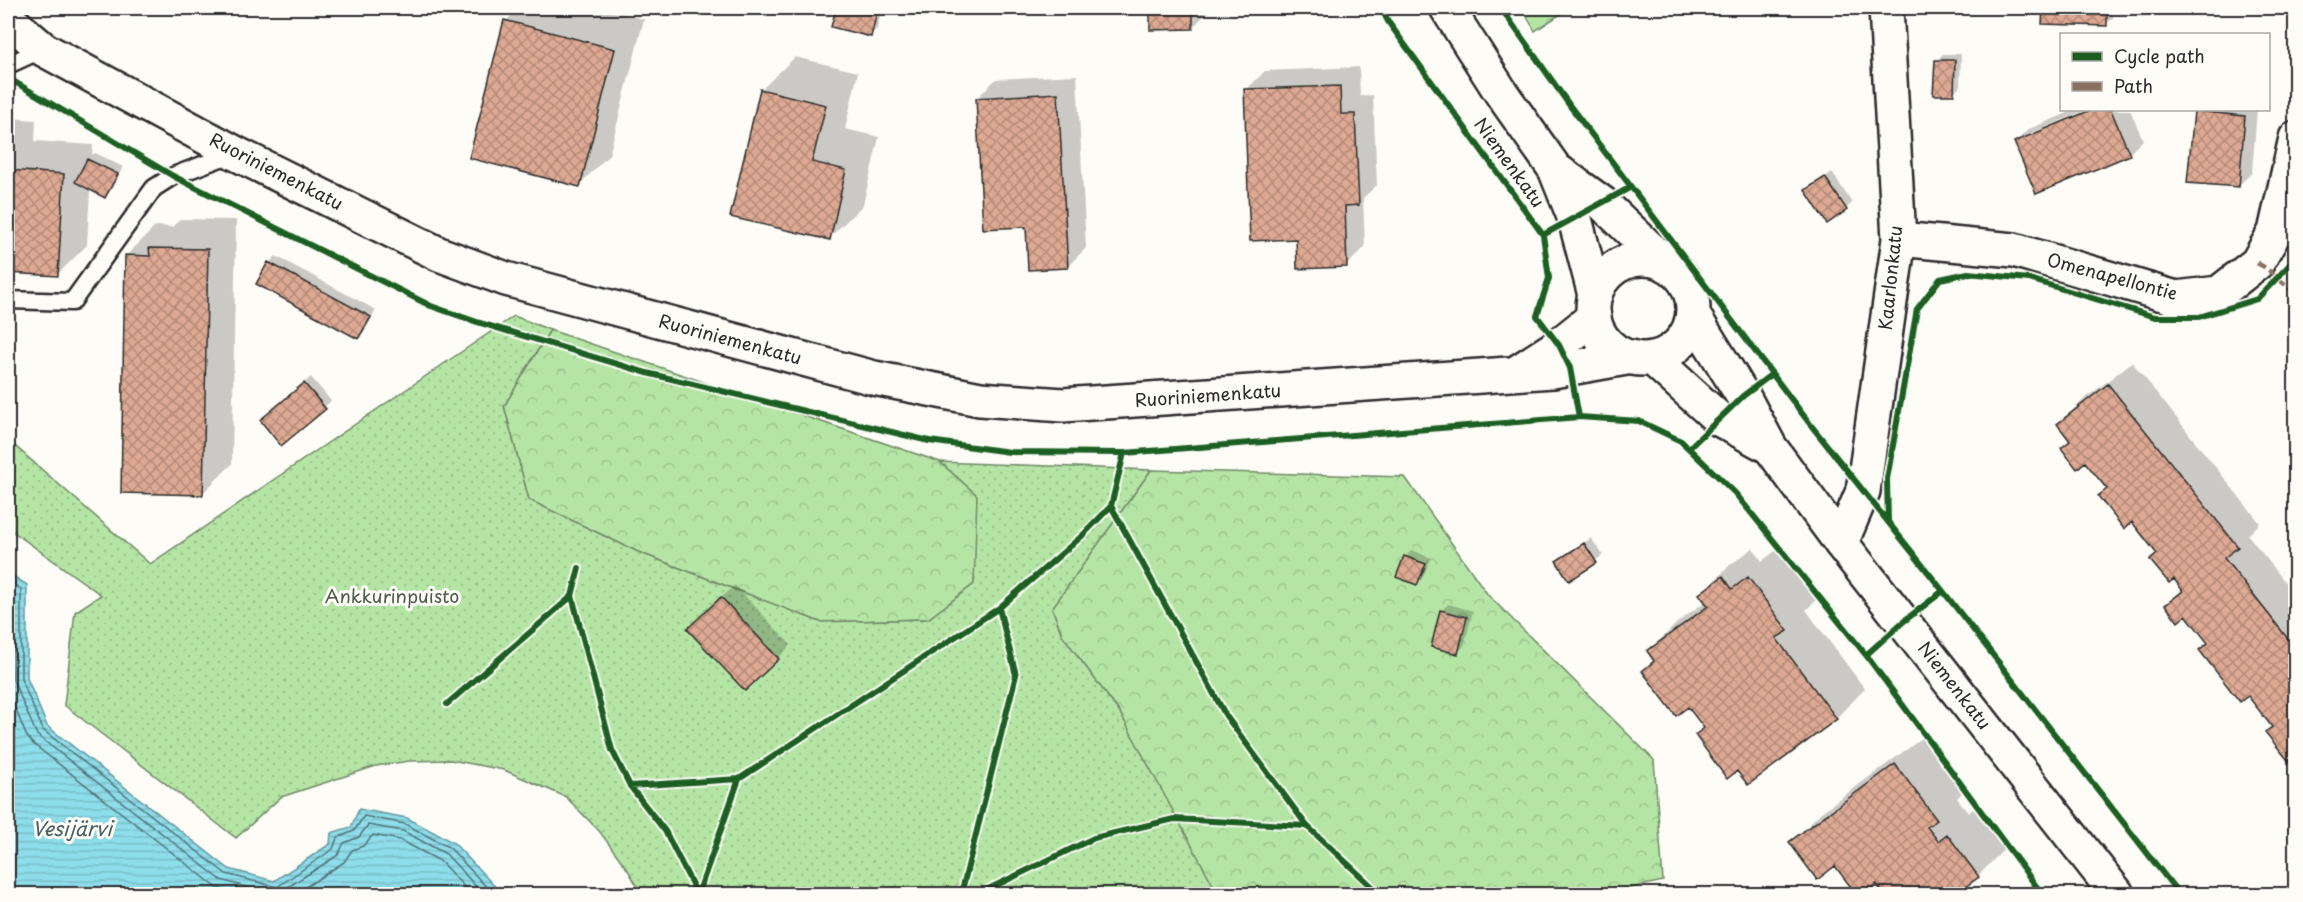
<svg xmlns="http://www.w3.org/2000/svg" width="2303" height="902" font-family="'Playpen Sans',sans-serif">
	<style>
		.forest { fill: url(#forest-crowns); stroke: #708868; stroke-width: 1.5 }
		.park { fill: url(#park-dots); stroke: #708868; stroke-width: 1.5 }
		.water { fill: url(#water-rules); stroke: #66969e; stroke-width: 1.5 }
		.shadow { fill: #0003 }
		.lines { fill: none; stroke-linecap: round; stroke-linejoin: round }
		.shore { stroke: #527277; stroke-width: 1.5 }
		.building { fill: url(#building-cross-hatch); stroke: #2b2b2b; stroke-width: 1.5 }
		.lane-casing { stroke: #2b2b2b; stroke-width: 21 }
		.street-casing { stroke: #2b2b2b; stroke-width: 38 }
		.secondary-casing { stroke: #2b2b2b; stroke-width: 38 }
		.lane { stroke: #fdfcf7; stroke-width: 16 }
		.street { stroke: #fdfcf7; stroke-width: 33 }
		.secondary { stroke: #fdfcf7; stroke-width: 33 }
		.quiet { stroke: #8d6e63; stroke-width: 4.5; stroke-dasharray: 9 4.5; stroke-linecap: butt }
		.cycleway-casing { stroke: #fdfcf7; stroke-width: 10 }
		.cycleway { stroke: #1b5e20; stroke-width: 6 }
		.labels { text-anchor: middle; stroke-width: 6; stroke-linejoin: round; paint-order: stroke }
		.street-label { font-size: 18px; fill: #2b2b2b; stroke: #fdfcf7 }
		.park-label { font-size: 18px; fill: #4e5a4a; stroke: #fdfcf7 }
		.water-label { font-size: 20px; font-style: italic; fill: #486064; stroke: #fdfcf7 }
	</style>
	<defs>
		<pattern id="forest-crowns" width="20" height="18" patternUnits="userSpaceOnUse" patternTransform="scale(1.5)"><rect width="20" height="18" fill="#b5e5a5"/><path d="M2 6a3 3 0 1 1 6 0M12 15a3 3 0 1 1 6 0" fill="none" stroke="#9cc58e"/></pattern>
		<pattern id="park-dots" width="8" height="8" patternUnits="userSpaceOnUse" patternTransform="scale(1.5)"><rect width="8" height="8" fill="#b5e5a5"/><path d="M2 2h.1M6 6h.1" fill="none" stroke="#9cc58e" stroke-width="1.8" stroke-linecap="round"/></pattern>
		<pattern id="water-rules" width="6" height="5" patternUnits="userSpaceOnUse" patternTransform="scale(1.5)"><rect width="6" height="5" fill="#8dddea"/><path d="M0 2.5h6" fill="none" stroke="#7abec9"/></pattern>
		<pattern id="building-cross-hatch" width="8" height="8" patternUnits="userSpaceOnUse" patternTransform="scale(1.5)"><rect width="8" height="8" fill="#dea993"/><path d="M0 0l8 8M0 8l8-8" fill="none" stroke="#b48a78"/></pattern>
	</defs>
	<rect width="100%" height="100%" fill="#fdfcf7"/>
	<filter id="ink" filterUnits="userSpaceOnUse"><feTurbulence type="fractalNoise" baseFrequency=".0167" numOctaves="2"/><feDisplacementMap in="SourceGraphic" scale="12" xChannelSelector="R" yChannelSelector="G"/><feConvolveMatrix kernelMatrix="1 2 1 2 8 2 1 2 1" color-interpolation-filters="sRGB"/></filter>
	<g filter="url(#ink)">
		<path class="forest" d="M1522,8H1570L1535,31Z
			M550,330L940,462L977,495L978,529L974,584L928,619L820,622L638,552L529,500L504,406Z
			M1151,470L1405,477L1488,595L1654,760L1663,881L1604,894H1214L1120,713L1062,635L1052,608Z"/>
		<path class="park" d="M514,316L550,330L504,406L529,500L638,552L820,622L928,619L974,584L977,495L940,462L1151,470L1052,608L1062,635L1120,713L1218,894H642L628,870L600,832L566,797L504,770L451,760L409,761L376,766L281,797L236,838L64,705L75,612L101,595L8,528V440L150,564Z"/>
		<path class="water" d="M8,573L27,585V678L47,726L229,869L274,881L330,844L331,833L351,827L359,809L407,818L454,843L502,894H8Z"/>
		<path class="shadow" d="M519,8H598L644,19L609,155L579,185L506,21Z
			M838,8H882L877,29L870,35L833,26Z
			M1151,8H1212L1193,27L1152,28Z
			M2044,8H2113V18L2106,24L2044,23Z
			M1943,54H1961L1960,87L1953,93L1936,61Z
			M795,57L858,72L845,129L879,137L863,205L829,238L761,90Z
			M1359,67L1360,96L1373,95L1377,185L1363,198L1365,247L1346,266L1246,90L1265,71Z
			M1077,75L1086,248L1067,267L1027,226L977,98L996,79Z
			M2075,110H2087L2029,134V137L2095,110H2130L2143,140L2130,153L2037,193L2015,142L2029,129Z
			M2198,110H2257L2252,173L2238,186L2195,112Z
			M8,118L36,120L35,141L93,145L92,155L95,153L123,167L111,190L105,197L90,189L87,245L58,274L8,271Z
			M1832,172L1852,203L1846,209L1807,190Z
			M180,219L236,220L232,464L203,493L127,255L156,226L173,227Z
			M276,256L376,310L365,331L358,337L258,283L270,262Z
			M2132,362L2260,523L2248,535L2296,596V768L2274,726L2186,613L2167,605L2183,588L2132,519L2100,496L2108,488L2059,424L2082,401Z
			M311,377L331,401L281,444L268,413Z
			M1591,538L1603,555L1570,579L1558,561Z
			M1753,548L1762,561L1778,549L1816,600L1806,610L1865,689L1836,718L1737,769L1697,735L1705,727L1689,705L1644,671L1655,660L1649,651L1678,622L1706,601L1701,594L1730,565Z
			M1412,550L1431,558L1423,577L1417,584L1405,557Z
			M735,585L791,645L778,658L702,616Z
			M1448,604L1473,611L1464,646L1458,652L1441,611Z
			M1925,736L1965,790L1957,798L1968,813L1977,806L2007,846L1978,876L1953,894H1886L1877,882L1858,894L1836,864L1791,843L1820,813Z"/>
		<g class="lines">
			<path class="shore" d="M8,580L21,589V679L43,730L226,874L277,887L333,849L337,838L354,831L364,816L405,824L450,848L493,894
				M8,589L14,594L13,680L37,735L221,880L271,894
				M8,690L26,735L32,743L216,887L237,894
				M277,894L338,855L344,843L359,837L368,825L403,831L446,854L483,894
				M295,894L344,862L352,850L363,846L373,835L400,840L440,861L471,894"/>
		</g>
		<path class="building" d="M836,8H878L871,37L831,27Z
			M1150,8H1193V29L1150,30Z
			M1711,8H1791L1711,10Z
			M2043,8H2107V26L2042,24Z
			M504,20L615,49L580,187L469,158Z
			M1935,60H1955L1954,95H1933Z
			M1340,86L1341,114H1355L1359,205L1345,206L1347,267L1297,269L1296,239L1250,241L1244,89Z
			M760,89L826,105L812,162L846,170L830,240L730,217Z
			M1058,93L1068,268L1028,270L1026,227L983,229L976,98Z
			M2091,110H2111L2130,155L2036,194L2014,142Z
			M2194,111L2245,116L2239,187L2187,183Z
			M87,159L118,174L105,198L75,182Z
			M8,170L64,174L58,276L8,273Z
			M1825,177L1847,210L1827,224L1805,190Z
			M149,248L208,249L203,495L121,493L125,255L150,256Z
			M268,262L371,317L358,339L256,284Z
			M304,383L326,409L281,446L260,420Z
			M2108,384L2238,547L2224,558L2296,649V770L2265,732L2272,727L2248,696L2240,702L2199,650L2208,643L2186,615L2178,622L2165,605L2183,591L2174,579L2169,583L2150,560L2157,554L2132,522L2124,529L2098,496L2107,489L2085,462L2077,469L2061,448L2070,441L2057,424Z
			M1584,543L1597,563L1569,581L1556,561Z
			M1404,556L1426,564L1417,585L1396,577Z
			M1723,576L1732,589L1748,577L1788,631L1776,638L1837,719L1748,785L1737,771L1727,779L1695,735L1704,728L1688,707L1676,716L1642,671L1654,661L1647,651L1708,606L1699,594Z
			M721,597L779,659L745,691L687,629Z
			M1440,610L1467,617L1458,654L1431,647Z
			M1895,764L1937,820L1927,827L1938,841L1947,834L1979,877L1955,894H1884L1877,884L1863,894H1856L1835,866L1817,880L1789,842Z"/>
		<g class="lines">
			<defs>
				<path id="lane" d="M8,65L43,49
					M8,300L72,302L154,188L173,176L234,153"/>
				<path id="street" d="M8,19L43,49L235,153L439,254L506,279L874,378L980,399L1063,405L1553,371L1632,357
					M1899,239L2014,250L2176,298L2219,293L2257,263L2275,232L2296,138
					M1519,371L1559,345L1594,317
					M1841,543L1863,491L1899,239L1886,8"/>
				<path id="secondary" d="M1447,8L1502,94L1555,169L1575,219L1595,295
					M1555,169L1602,203L1667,265
					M1593 309a50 50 0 1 1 100 0a50 50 0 1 1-100 0Z
					M1693,315L1743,396L1770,447L1841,543L2117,894
					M1652,358L1719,419L1770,447"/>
			</defs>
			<use href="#lane" class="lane-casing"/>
			<use href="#street" class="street-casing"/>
			<use href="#secondary" class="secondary-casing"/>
			<use href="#lane" class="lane"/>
			<use href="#street" class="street"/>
			<use href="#secondary" class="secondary"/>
			<path class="quiet" d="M2257,263L2266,268L2296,294"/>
			<defs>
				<path id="cycleway" d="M1381,8L1389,23L1543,235L1549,278L1537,316L1559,345L1570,368L1579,417
					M1501,8L1570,106L1810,424L1943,591L2179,894
					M8,78L173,176L431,306L477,322L647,373L929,441L1010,452L1124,453L1579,417L1639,421L1681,441L1735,493L1866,655L2042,894
					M1543,235L1631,187
					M1689,448L1743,396L1772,374
					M1111,506L1226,716L1307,826L1380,894
					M1888,522L1887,479L1917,309L1940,279L1968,273L2029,279L2155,317H2199L2257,299L2293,261L2296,251
					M579,568L572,596L612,750L630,786L665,831L697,894
					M1866,655L1904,621L1943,591
					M447,704L572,596
					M739,779L999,608L1082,536L1111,506L1124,453
					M630,786L739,779L698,894
					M961,894L1016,675L999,608
					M978,894L1094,838L1174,819L1307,826"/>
			</defs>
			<use href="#cycleway" class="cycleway-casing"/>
			<use href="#cycleway" class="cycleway"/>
		</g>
	</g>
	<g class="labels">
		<g class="street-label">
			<text transform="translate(1509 163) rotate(54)" y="6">Niemenkatu</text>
			<text transform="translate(276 172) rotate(27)" y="6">Ruoriniemenkatu</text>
			<text transform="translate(2112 277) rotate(15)" y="6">Omenapellontie</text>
			<text transform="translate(1891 278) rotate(-84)" y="6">Kaarlonkatu</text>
			<text transform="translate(730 340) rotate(15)" y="6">Ruoriniemenkatu</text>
			<text transform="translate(1208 396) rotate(-4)" y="6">Ruoriniemenkatu</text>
			<text transform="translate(1954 686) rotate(52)" y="6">Niemenkatu</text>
		</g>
		<g class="park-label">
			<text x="392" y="603">Ankkurinpuisto</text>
		</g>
		<g class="water-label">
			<text x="72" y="836">Vesijärvi</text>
		</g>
	</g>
	<rect width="2303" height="902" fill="none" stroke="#fdfcf7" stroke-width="30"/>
	<rect x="15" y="15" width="2273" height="872" fill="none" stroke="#2b2b2b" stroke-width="2" filter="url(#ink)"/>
	<rect x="2060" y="33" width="210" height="78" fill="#fdfcf7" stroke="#a9a8a5" stroke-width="1.5"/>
	<rect x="2072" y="52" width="30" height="9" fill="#1b5e20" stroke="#a9a8a5" stroke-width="1.5"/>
	<text x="2114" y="63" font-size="18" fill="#2b2b2b">Cycle path</text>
	<rect x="2072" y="82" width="30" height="9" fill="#8d6e63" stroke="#a9a8a5" stroke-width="1.5"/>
	<text x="2114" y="93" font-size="18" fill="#2b2b2b">Path</text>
</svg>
